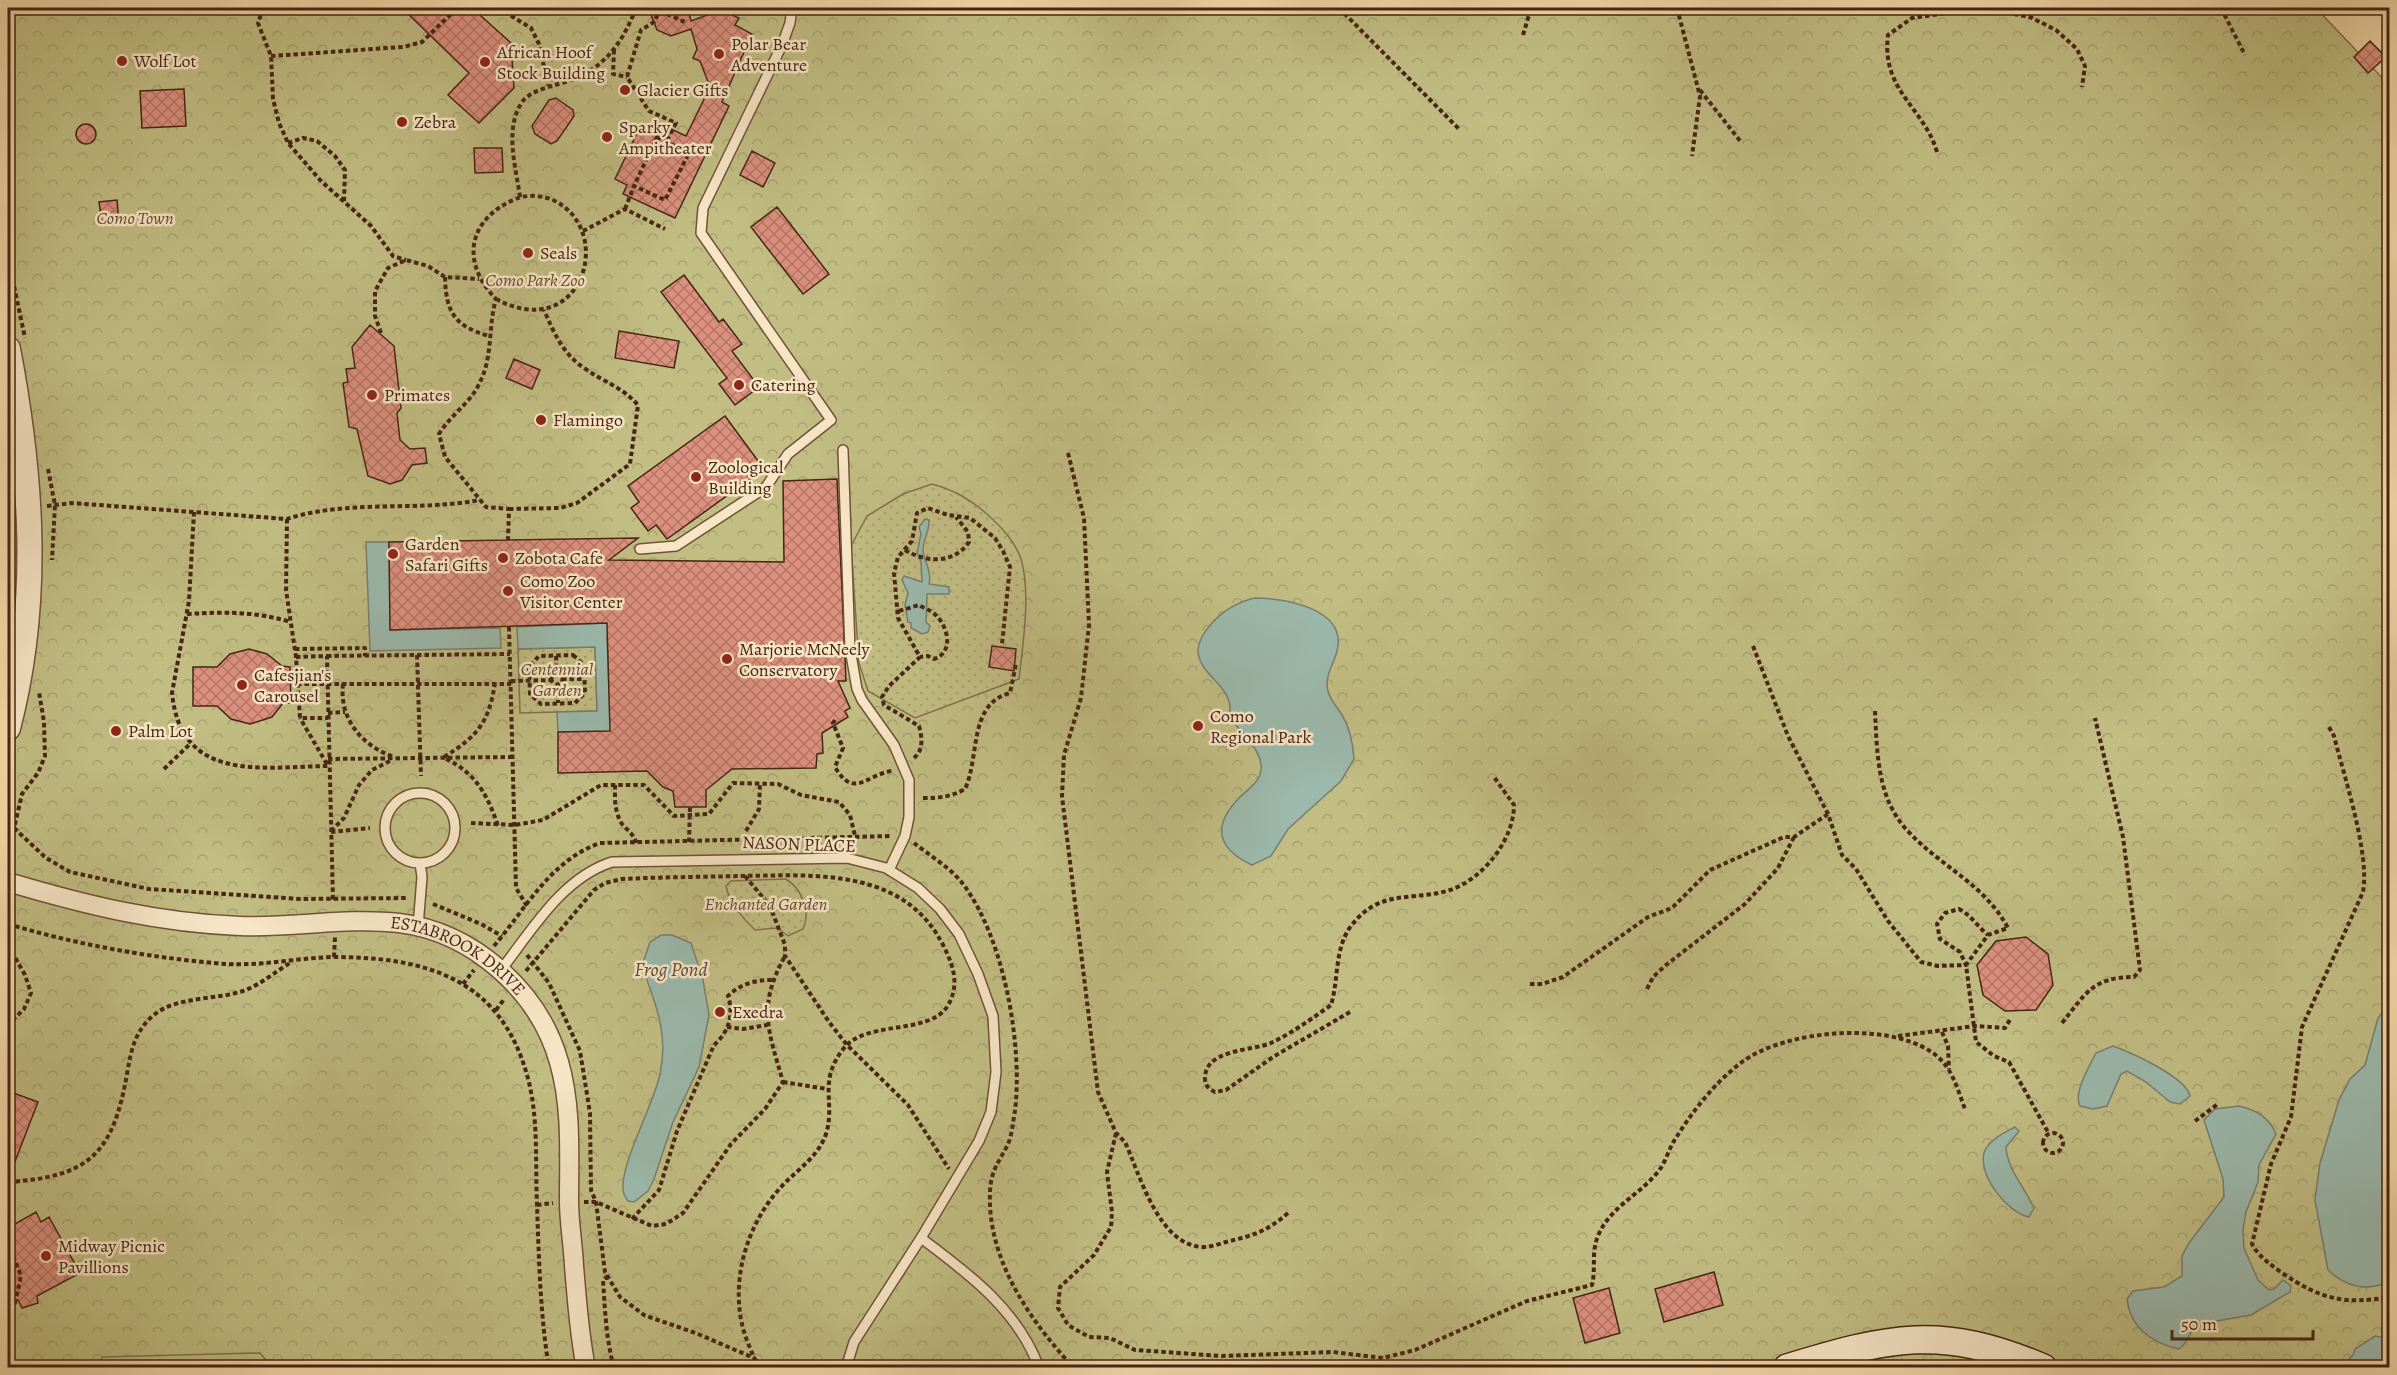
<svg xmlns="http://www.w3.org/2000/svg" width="2397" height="1375" font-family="Alegreya,serif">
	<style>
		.park { fill: url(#park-crowns); stroke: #83714b; stroke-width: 1.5 }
		.garden { fill: url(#garden-dots); stroke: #83714b; stroke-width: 1.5 }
		.pitch { fill: #c1bd83; stroke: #83714b; stroke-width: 1.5 }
		.water { fill: #9bb9ac; stroke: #797e6f; stroke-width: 1.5 }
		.building { fill: url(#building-cross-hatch); stroke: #452513; stroke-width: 1.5 }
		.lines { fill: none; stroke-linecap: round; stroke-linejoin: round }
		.service-casing { stroke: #705238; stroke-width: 12 }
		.minor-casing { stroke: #705238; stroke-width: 21 }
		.tertiary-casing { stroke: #705238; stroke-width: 27 }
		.secondary-casing { stroke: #452513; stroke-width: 30 }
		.path { stroke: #452513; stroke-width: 4; stroke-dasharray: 4.5 3; stroke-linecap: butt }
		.service { stroke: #f7e6c6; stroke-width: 9 }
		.minor { stroke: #f7e6c6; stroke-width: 18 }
		.tertiary { stroke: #f7e6c6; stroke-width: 24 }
		.secondary { stroke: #f7e6c6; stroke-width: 27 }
		.poi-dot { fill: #8f2418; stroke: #f7e6c6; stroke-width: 2 }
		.labels { text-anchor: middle; stroke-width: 5; stroke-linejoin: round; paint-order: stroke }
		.poi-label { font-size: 18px; fill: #452513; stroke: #f7e6c6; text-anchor: start }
		.park-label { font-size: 18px; font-style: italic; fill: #644b2f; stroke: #f7e6c6 }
		.street-label { font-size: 18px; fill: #452513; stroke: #f7e6c6 }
		.water-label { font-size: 20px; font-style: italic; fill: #5a4a39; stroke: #f7e6c6 }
	</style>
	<defs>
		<pattern id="park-crowns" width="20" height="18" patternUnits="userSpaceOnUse" patternTransform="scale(1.5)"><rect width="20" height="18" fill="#c1bd83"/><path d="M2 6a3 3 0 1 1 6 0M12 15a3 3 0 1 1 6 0" fill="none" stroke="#a7a270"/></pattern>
		<pattern id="garden-dots" width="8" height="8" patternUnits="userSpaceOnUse" patternTransform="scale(1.5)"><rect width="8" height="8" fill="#c1bd83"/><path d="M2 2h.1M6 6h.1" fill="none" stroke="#a7a270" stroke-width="1.8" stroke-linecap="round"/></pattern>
		<pattern id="building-cross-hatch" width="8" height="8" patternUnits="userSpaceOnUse" patternTransform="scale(1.5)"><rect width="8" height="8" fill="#dc907e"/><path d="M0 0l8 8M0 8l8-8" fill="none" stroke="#b47566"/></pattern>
	</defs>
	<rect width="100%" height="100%" fill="#f3d8a7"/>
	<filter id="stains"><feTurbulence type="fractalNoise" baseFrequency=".00333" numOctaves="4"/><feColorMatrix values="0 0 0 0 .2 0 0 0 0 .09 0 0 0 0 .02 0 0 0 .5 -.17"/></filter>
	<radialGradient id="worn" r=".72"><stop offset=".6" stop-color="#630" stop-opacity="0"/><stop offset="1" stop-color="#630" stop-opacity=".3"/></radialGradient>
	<path class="park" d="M8,8H2316L2389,85V1367H8Z"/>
	<path class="garden" d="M932,484C954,490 970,499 988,515C1001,527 1015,541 1021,559C1031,592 1023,644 1019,679L915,718L868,691L859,663L851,546L867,516L903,494Z
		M595,647L597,711L520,713L518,649Z
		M786,879C802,889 811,912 803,929L788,936L777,928L755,930C743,919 729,902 726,886L731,881Z"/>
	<path class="pitch" d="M260,1353L272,1367H101L102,1357Z"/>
	<path class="water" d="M925,519L929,520C930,531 922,541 923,552C925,562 932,573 929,584L949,587V594H927L926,622L930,626L928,632L922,634L911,628V623L908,622L905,605L908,593L902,580L904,576L922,582L921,562L917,553L921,534L919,527Z
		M366,542H389L390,630L500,628L501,648L370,651Z
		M1255,598C1283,598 1348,608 1337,651C1334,664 1324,676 1328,691C1330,700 1337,707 1342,715C1350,728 1353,744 1354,759L1341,781L1288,829L1271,856L1252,865C1218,849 1211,827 1239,798C1247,790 1260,782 1261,770C1263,749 1239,732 1229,716C1240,679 1169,670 1212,623C1224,610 1237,602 1255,598Z
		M628,622L607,637L610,716L646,731L558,732L557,712L597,711L595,647L518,649L517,627Z
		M661,935H672L691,943L703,980L709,1015L699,1067L673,1122L654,1179L648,1191L634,1202L628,1201C626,1198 623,1194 623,1189C621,1162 654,1104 660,1074C669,1033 655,1003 642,966L650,942Z
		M2389,1005V1282C2366,1291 2347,1288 2328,1270L2315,1200L2320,1163L2339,1100L2350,1079L2365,1065L2378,1018Z
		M2113,1046C2132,1053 2186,1077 2190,1096L2180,1104L2170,1102L2146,1082L2127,1071L2121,1074L2107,1106L2093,1109L2080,1106C2073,1093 2089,1067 2096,1053Z
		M2239,1106C2256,1110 2269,1117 2276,1134L2259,1165L2258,1182L2246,1212L2243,1230L2244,1248L2258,1280L2269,1290L2274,1289L2283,1280L2291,1286L2290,1292L2251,1315L2199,1324C2189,1331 2189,1342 2179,1349C2151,1343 2130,1327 2127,1299L2133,1291L2164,1287L2182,1276V1256L2189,1243L2224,1197L2223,1179L2204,1120L2215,1109Z
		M2015,1127L2019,1131L2006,1147C2007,1169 2025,1188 2034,1208L2029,1217C2008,1213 1978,1176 1984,1153C1988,1140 2004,1133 2015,1127Z
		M2375,1336L2389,1339V1367H2341L2353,1355L2355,1349Z"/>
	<path class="building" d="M402,8H472L511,43L514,88L479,123L448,95L469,73Z
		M656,8H688L691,21L721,10L739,18L735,25L752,34L722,102L729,106L675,218L623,194L627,185L615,179L640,127L653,133L658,123L686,136L710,87L700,61L693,58L697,49L691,29L671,36L657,30L651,15Z
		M2370,41L2386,57L2368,73L2354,57Z
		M184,89L186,126L142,128L140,91Z
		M556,98L573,110L574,116L557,141L551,144L535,134L532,126L549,100Z
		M76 134a10 10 0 1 1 20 0a10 10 0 1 1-20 0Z
		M474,148H502L503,172L475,173Z
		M752,151L775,163L763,187L740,175Z
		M117,200L119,223L102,224L99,202Z
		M777,207L829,274L803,294L751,227Z
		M684,275L719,322L723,319L742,344L732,351L759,387L735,405L719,384L727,378L661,292Z
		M370,325L394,346L401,408L397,413L400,440L410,449L425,448L427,463L412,465L402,480L390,484L368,476L357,429L349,427L343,383L348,382L346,369L355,368L352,347Z
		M619,331L679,341L674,368L615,358Z
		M514,359L540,370L532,389L506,378Z
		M725,416L764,469L667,539L656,525L648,531L631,508L639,502L628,486Z
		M837,479L846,681H838L850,708L845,711L848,717L822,733L823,753L817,754L816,768L732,769L706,790V807H675L673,791L663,787L647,771L558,773V732L610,731L607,623L390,630L389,542L638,538L609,560L784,562L783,481Z
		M992,646L1016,649L1014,671L989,667Z
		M249,649L267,654L282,666L290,667L291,703H283L272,717L250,724L231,719L217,706H193V667H217L230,654Z
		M2026,937L2048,954L2053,985L2036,1010L2005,1011L1983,995L1977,965L1996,941Z
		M8,1091L38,1102L9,1177H8Z
		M36,1212L41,1222L49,1217L80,1273L37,1296L38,1303L22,1308L18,1300L8,1302V1228Z
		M1714,1272L1723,1305L1664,1322L1655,1289Z
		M1609,1288L1620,1333L1585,1343L1573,1298Z"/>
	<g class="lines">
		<defs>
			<path id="service" d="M843,450L850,649L857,689L862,700L894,745L909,780V817L905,836L889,870
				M640,549L676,546L766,487L788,454L831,420L701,233L703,208L782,45L790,23L792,8
				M385 828a35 35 0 1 1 70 0a35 35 0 1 1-70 0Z
				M418,927L422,877L420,863
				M501,970C532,930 562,878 612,862L847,858L886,868L918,888L940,909L959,934L978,974L993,1016L996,1072L991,1112L979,1141L921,1238L854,1342L846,1368
				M921,1238C968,1273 1019,1311 1039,1368"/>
			<g id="minor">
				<path id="s1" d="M8,882C85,905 159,923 240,926C293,928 346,917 399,923C473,932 539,991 559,1062C572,1107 569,1154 569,1201C569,1222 573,1244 574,1266C577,1300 579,1334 586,1368"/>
			</g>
			<path id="tertiary" d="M8,349C32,476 41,602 8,728"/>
			<path id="secondary" d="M1787,1368C1889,1337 1941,1324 2043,1368"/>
		</defs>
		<use href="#service" class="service-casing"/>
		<use href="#minor" class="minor-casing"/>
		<use href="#tertiary" class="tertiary-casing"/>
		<use href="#secondary" class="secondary-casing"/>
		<path class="path" d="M263,8L258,23L271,56L273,99L279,123L288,143L321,181L371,226L393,256L406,260
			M498,8L531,28L539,44L548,85
			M661,8L654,22L641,30L627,77L649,111L676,123L666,142
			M1339,8L1459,129
			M1677,8L1700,96L1692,156
			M2221,8L2245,55
			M660,11L685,22
			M1523,35L1531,8
			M614,50L613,74L627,77
			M271,56L403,47L422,42L457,8
			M1700,90L1741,142
			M657,137L689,153L665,200L634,186Z
			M288,143L303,138L317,141L335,156L345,170L344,202
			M1937,152C1924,107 1881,91 1888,35L1912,18L1982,8L2030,17L2056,30L2077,49L2085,66L2082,87
			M520,197C516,168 504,129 522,102C533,88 556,86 571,80C605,68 624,40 636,8
			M625,209L634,186
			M583,231L625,209L665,229
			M8,257L25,338
			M445,277C446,312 454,326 489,336
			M496,299C582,345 617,230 553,200C541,195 526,194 513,200C467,221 461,263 496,299C488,326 493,357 480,382C471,403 451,414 439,434L445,457L486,507L509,509L508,540
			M381,333L375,316V291L388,268L406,260L428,266L445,277L479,279
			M1068,453L1084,518L1089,625L1081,698L1064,755L1062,796L1098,1092L1116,1133L1125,1142C1140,1175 1159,1247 1204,1247C1211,1247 1219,1244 1226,1242C1254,1235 1266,1232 1288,1213
			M48,469L55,505L52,560
			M47,506L72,503L287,519C348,499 417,512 480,500
			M509,509L560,508L577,503L630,464L638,405C622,387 604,382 584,368C563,354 554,333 544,310
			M194,512L189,601L172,693C181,783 261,767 328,766L300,718
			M287,519L286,590L296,657L300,718H328
			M905,550C927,563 954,564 969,542L968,532L956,517
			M899,611L919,605C923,608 928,609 932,612C947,622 956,652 934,659L928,656L920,657
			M187,614C226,612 253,611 291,622
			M509,627L516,888L527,906
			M1753,646L1788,736L1828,814L1842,855L1856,869L1888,921L1921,962L1938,966L1966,965L1960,952L1940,939L1937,924L1945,913L1959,909C1972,916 1977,926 1988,935
			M295,649L365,648V656
			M417,655L421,776
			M573,655L584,665L585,693L575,703L541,704L530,694L529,667L539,656Z
			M327,656L510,654
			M556,656L557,674
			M296,657L327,656L333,900
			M551.5 679a5.5 5.5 0 1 1 11 0a5.5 5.5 0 1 1-11 0Z
			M562,679H584
			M511,681L551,680
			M297,684H511
			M343,684C339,719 362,746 394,757
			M557,685L558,703
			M1875,711C1877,752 1877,797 1906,829C1939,866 1984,883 2008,928L1988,935L1966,965L1976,1042L1994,1056L2009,1062L2049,1134
			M328,713L345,712
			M835,720L833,723L843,748L835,767C854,800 867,774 892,771
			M2329,727L2334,736C2344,776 2370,854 2363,892L2302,1027L2291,1117L2271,1164L2252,1244C2259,1257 2270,1264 2282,1273C2321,1299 2343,1305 2390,1297
			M444,757C478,736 489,722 495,683
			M914,758C924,750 922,737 919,726L884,705L882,697L889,686L920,657L898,618L894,573L898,557L912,541L917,513L928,508L948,515L970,518L995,538L1003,551L1010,567L1002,644
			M328,759L512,757
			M446,759C476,773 488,796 498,826
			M164,769L191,743
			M615,785C615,799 614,811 622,824C628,831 634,834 636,843
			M923,798C939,798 951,797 965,789C980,757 968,704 1010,693L1016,664
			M471,823L515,825L543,820L601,785H644L674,816L709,814L733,783L778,784L801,795L839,802L850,815L855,836
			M14,828L46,858L70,872L149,889L300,899L408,898
			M331,831L344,818L359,785L372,770L392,760
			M746,831L759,809L760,783
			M331,832L370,828
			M689,842L690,807
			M914,843C929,855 951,868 963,884C1004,938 1023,1045 1015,1111C1013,1121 1012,1137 1007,1146C998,1164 991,1170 990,1192C987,1259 1030,1321 1074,1368
			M8,854L22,794L38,773L45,756L44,722L39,692
			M745,876L770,906L785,945V956L829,1022L847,1045L908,1105L949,1169
			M433,904L481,924L502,936
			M8,924C78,945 152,958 225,964C262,966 297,958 333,957C425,957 500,978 527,1075C539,1117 535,1161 537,1205C539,1258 540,1315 549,1368
			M8,945L25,975L31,993L24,1009L8,1025
			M494,946C527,907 550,861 600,843L891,836
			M527,955L549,983L580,1051L590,1113L591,1190L596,1202L605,1272L620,1297L644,1315L698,1334L754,1358L762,1368
			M334,957L335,937
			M526,971L594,890L605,883L622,879C661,877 701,877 740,876C814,875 905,867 944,947C954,967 960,986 947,1007C928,1035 867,1020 844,1048C817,1082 836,1102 826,1134C818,1157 798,1169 782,1186C749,1221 731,1275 742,1324C744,1335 750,1347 754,1358
			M463,984L474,970
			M1530,984H1542L1563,977L1648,917L1672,908L1710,870L1784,837H1794L1828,814
			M1647,989L1653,977L1666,965L1745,904L1778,868L1794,837
			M496,1010L505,998
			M1350,1012L1273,1057L1226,1090L1215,1092C1209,1089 1205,1086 1205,1078C1205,1049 1252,1051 1271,1043C1292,1033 1313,1018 1331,1005C1339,979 1334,949 1351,926C1379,889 1410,901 1447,891C1482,881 1514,840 1514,805L1494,777
			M2062,1023C2086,993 2093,977 2134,977L2140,970L2123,837L2095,718
			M727,1027L743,1029L767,1025
			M1942,1032L1948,1046L1949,1069
			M1898,1036L1975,1026L2005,1028L2011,1018
			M783,1082L827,1089
			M2195,1121L2218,1104
			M1116,1133L1107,1172L1112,1212L1111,1227L1094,1255L1060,1287L1058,1308L1068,1325L1089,1337L1110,1338L1135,1350L1222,1356L1333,1352L1383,1358L1415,1350L1527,1301L1592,1285C1596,1269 1591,1252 1598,1236C1609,1208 1639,1195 1657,1173C1665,1164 1668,1151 1674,1141C1692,1112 1714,1083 1742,1062C1786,1029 1896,1020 1938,1057C1953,1070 1958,1091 1965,1109
			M2043 1143a10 10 0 1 1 20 0a10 10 0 1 1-20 0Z
			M8,1182C89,1177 113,1154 127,1074C131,1050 135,1030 155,1014C179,996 216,1000 243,991C260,985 275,972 290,963
			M584,1202H596L652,1226L666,1224L683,1213L731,1144L765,1109L783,1082C768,1029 757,1007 785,956
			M537,1205L553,1203
			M632,1219L659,1190L677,1131L714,1045C729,1032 734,1014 728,996C740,984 755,980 772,980
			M8,1242L21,1276L15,1303L8,1305
			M608,1276L603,1280C605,1310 606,1339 614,1368"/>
		<use href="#service" class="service"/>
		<use href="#minor" class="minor"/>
		<use href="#tertiary" class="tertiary"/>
		<use href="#secondary" class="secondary"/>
	</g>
	<g class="poi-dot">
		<circle cx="719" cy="54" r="6"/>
		<circle cx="122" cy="61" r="6"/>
		<circle cx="485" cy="62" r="6"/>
		<circle cx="625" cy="90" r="6"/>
		<circle cx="402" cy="122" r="6"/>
		<circle cx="607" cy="137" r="6"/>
		<circle cx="528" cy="253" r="6"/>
		<circle cx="739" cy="385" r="6"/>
		<circle cx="372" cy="395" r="6"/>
		<circle cx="541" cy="420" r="6"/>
		<circle cx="696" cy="477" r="6"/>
		<circle cx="393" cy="554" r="6"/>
		<circle cx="503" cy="558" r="6"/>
		<circle cx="508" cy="591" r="6"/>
		<circle cx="727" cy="659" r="6"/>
		<circle cx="242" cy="685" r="6"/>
		<circle cx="1198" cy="726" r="6"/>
		<circle cx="116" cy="731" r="6"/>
		<circle cx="720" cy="1012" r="6"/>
		<circle cx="46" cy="1256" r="6"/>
	</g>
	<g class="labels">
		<g class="poi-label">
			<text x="731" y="50">Polar Bear<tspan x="731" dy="21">Adventure</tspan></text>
			<text x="497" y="58">African Hoof<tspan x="497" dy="21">Stock Building</tspan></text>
			<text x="134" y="67">Wolf Lot</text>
			<text x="637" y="96">Glacier Gifts</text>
			<text x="414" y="128">Zebra</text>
			<text x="619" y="133">Sparky<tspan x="619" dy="21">Ampitheater</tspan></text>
			<text x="540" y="259">Seals</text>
			<text x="751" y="391">Catering</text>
			<text x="384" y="401">Primates</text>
			<text x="553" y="426">Flamingo</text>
			<text x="708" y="473">Zoological<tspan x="708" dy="21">Building</tspan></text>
			<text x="405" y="550">Garden<tspan x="405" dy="21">Safari Gifts</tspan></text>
			<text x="515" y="564">Zobota Cafe</text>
			<text x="520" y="587">Como Zoo<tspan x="520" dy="21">Visitor Center</tspan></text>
			<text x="739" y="655">Marjorie McNeely<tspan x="739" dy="21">Conservatory</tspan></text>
			<text x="254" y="681">Cafesjian's<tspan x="254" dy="21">Carousel</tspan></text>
			<text x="1210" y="722">Como<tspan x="1210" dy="21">Regional Park</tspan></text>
			<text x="128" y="737">Palm Lot</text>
			<text x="732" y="1018">Exedra</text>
			<text x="58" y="1252">Midway Picnic<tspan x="58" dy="21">Pavillions</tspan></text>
		</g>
		<g class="park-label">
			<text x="135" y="224">Como Town</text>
			<text x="535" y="286">Como Park Zoo</text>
			<text x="557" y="675">Centennial<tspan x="557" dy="21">Garden</tspan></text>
			<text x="766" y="910">Enchanted Garden</text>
		</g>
		<g class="street-label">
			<text transform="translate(799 844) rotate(2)" y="6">NASON PLACE</text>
			<text dy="6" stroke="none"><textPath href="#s1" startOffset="464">ESTABROOK DRIVE</textPath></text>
		</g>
		<g class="water-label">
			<text x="671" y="976">Frog Pond</text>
		</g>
	</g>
	<rect width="2397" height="1375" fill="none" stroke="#f3d8a7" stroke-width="30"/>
	<rect x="9" y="9" width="2379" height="1357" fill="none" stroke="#452513" stroke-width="3"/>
	<rect x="15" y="15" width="2367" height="1345" fill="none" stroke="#452513" stroke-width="1.5"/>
	<path d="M2172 1330v9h141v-9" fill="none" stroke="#452513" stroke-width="3"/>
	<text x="2181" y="1330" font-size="18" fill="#452513" stroke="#f7e6c6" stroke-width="4.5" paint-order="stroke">50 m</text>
	<rect width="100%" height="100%" filter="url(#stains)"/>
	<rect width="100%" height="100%" fill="url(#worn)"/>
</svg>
